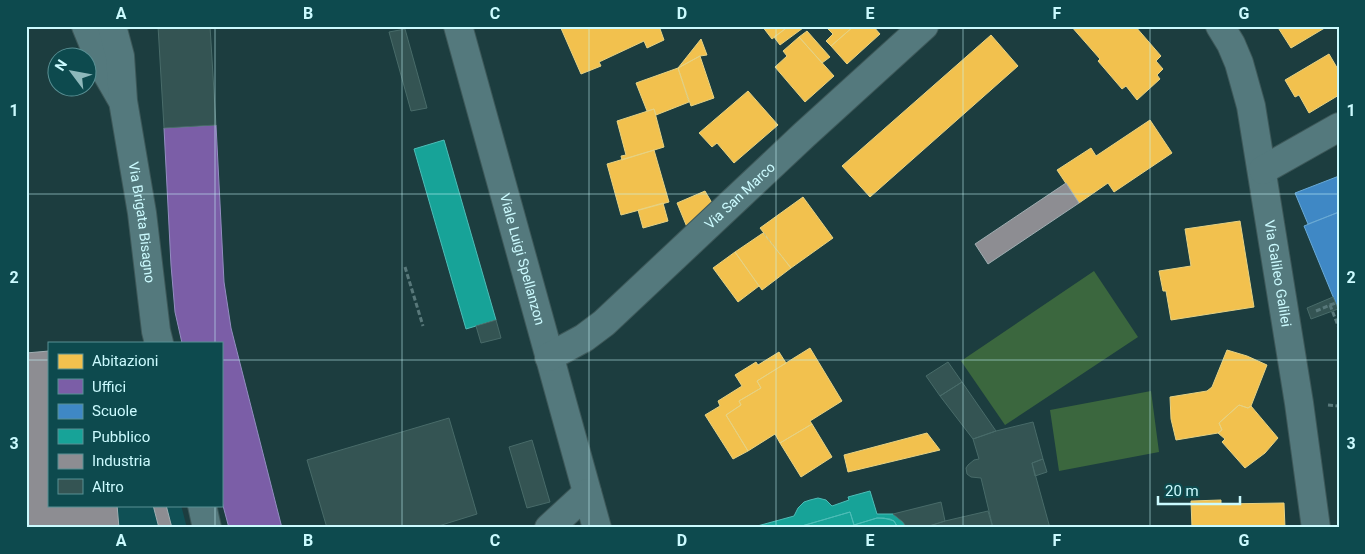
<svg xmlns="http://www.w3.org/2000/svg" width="1365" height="554" font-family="Roboto,sans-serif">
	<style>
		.built { fill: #0f5055 }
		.green { fill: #3b673e }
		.homes { fill: #f2c14e; stroke: #e6d283 }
		.offices { fill: #7b5ea7; stroke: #938dc1 }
		.schools { fill: #3f88c5; stroke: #69aad6 }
		.public { fill: #17a398; stroke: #4dbdb7 }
		.industry { fill: #8d8d92; stroke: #a0aeb2 }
		.building { fill: #345453; stroke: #486b69 }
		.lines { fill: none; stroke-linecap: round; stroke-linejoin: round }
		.minor-casing { stroke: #3d5859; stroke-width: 30 }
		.path { stroke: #58787a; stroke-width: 3; stroke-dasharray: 5 2.5; stroke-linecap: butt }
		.minor { stroke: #54797d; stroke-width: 28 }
		.grid { fill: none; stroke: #cbfafe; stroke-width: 1; stroke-opacity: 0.55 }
		.labels { text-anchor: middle; stroke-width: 5; stroke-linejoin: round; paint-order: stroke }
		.street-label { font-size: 14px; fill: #cbfafe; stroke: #0d4a4e }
		.neatline { fill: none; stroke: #cbfafe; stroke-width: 2 }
		.grid-label { font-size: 16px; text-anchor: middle; font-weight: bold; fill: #cbfafe }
	</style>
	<rect width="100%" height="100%" fill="#1c3d3f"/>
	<path class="built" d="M49,505H181L187,528H26Z"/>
	<path class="green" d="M1094,271L1138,337L1005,425L961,361Z
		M1151,391L1159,452L1059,471L1050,410Z"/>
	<path class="homes" d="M560,26H659L664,40L647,48L644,41L599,62L601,66L581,74Z
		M762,26H789L772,39Z
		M789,26H802L803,28L780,45L774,37Z
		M829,26H854L831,46L826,41L833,34L827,28Z
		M854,26H873L880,34L847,64L831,46Z
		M1071,26H1135L1161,56L1156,61L1163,69L1157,75L1160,79L1137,100L1126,86L1122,89L1098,61L1100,59Z
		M1277,26H1328L1291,48Z
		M807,31L830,57L822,63L799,37Z
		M991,35L1018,66L870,197L842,166Z
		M799,37L834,76L805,102L775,67L787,56L783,51Z
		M701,39L707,55L700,56L678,68Z
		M1329,54L1339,71V95L1309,113L1299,95L1295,97L1285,80Z
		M700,56L714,98L691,106L678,68Z
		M678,68L689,102L656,115L654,109L647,111L636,83Z
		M748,91L778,125L734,163L717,143L712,147L699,133Z
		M654,109L664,147L622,160L621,156L626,155L617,121Z
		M1150,120L1172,153L1114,192L1108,183L1079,203L1057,170L1091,148L1096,156Z
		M654,150L669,202L621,215L607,164Z
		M705,191L715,208L689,232L677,203Z
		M803,197L833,238L791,268L760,228Z
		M663,203L668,221L643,228L638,210Z
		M1240,221L1254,307L1171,320L1166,291H1163L1159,271L1191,266L1185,229Z
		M763,233L791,268L762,290L735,252Z
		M735,252L759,286L738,302L713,268Z
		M810,348L842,401L810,421L812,424L780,443L775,434L748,451L726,415L741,405L739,401L761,388L757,381Z
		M1227,350L1247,356L1267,365L1251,406L1248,408L1239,405L1219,423L1222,430L1218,433L1176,440L1171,419L1170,397L1207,391L1212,387Z
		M779,352L786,363L757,381L761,388L739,401L741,405L726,415L748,451L733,459L705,415L720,406L718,401L742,386L735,375L756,362L758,365Z
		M1239,405L1248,408L1251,406L1278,438L1265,453L1245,468L1222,442L1225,439L1218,433L1222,430L1219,423Z
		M812,424L832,457L801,477L780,443Z
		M927,433L940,450L848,472L844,455Z
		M1221,500V504L1284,503L1285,528H1192L1191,501Z"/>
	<path class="offices" d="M216,125L224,282L231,328L282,528H229L221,498V343H182L175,312L171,265L164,128Z"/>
	<path class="schools" d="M1339,176V212L1308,224L1295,193Z
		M1339,212V311L1304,226Z"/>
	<path class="public" d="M444,140L496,320L466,329L414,149Z
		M870,491L877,514H893L903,522L907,528H898L894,521L884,518H877L854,525L850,512L795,528H750L794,516L798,508L804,502L810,500L818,498L826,500L832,506L849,500L848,497Z
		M850,512L855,528H795Z
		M877,518L890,519L894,521L898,528H855L854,525Z"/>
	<path class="industry" d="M1066,183L1079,203L988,264L975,244Z
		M49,351V505H117L119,528H26V353Z
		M153,505H166L172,528H159Z"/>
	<path class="building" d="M158,26H210L216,125L164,128Z
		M405,29L427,108L411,111L389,32Z
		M1333,297L1338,309L1311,319L1307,308Z
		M496,320L501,338L481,343L476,326Z
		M948,362L962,382L940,396L926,376Z
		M962,382L996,431L973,439L940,396Z
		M449,418L477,514L432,528H327L307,460Z
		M1033,422L1043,459L1032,463L1050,528H993L981,478L971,477L967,474L966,468L968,465L974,460L979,459L973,439L996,431Z
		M532,440L550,502L527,508L509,447Z
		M1043,459L1047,472L1035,476L1032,463Z
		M941,502L945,521L923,528H907L903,522L893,514Z
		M988,511L993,528H923L945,521Z"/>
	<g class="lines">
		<defs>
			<g id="minor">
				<path d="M86,26L102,65L121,98"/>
				<path id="s1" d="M112,26L120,56L123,101L142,213L156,331L159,343"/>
				<path id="s2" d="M458,26L597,528"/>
				<path id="s3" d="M1220,26L1231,44L1239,63L1251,106L1299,403L1316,528"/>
				<path d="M1263,170L1339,127"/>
				<path id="s4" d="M549,357L584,338L604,323L804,135L924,26"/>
				<path d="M202,505L207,528"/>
				<path d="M549,528L587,493"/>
			</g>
		</defs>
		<use href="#minor" class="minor-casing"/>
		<path class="path" d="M405,267L423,326
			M1330,305L1336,303
			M1316,311L1330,305L1339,328
			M1328,405L1339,406"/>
		<use href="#minor" class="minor"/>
	</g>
	<path class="grid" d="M215,26V343M402,26V528M589,26V528M776,26V528M963,26V528M1150,26V528M26,194H1339M26,360H49M221,360H1339M215,505V528"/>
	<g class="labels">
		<g class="street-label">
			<text dy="5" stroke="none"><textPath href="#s4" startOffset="251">Via San Marco</textPath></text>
			<text dy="5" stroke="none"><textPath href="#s1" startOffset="199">Via Brigata Bisagno</textPath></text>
			<text dy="5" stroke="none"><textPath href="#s2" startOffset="242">Viale Luigi Spellanzon</textPath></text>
			<text dy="5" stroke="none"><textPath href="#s3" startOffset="256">Via Galileo Galilei</textPath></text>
		</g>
	</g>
	<rect width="1365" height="554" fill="none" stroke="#0d4a4e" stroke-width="55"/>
	<rect x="48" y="342" width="175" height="165" fill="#0d4a4e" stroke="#599094"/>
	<rect x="58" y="354" width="25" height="15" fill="#f2c14e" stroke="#599094"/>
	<text x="92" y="366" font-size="15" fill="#cbfafe">Abitazioni</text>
	<rect x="58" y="379" width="25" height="15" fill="#7b5ea7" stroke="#599094"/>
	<text x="92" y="392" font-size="15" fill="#cbfafe">Uffici</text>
	<rect x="58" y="404" width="25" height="15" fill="#3f88c5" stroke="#599094"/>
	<text x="92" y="416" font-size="15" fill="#cbfafe">Scuole</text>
	<rect x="58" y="429" width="25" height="15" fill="#17a398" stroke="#599094"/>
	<text x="92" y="442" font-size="15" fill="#cbfafe">Pubblico</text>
	<rect x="58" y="454" width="25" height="15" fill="#8d8d92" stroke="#599094"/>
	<text x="92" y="466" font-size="15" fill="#cbfafe">Industria</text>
	<rect x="58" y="479" width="25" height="15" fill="#345453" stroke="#599094"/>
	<text x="92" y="492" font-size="15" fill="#cbfafe">Altro</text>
	<g transform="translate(72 72) rotate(302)"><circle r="24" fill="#0d4a4e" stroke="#599094"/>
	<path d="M0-4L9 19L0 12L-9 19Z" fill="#8eb8bb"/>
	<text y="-8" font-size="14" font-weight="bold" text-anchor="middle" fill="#cbfafe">N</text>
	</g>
	<path d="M1158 496v8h82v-8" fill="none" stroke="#cbfafe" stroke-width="2.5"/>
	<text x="1165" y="496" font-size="15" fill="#cbfafe" stroke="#0d4a4e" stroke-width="4" paint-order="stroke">20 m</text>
	<rect x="28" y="28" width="1310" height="498" class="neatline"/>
	<g class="grid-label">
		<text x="121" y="19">A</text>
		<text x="308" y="19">B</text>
		<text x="495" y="19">C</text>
		<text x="682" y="19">D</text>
		<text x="870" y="19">E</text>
		<text x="1057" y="19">F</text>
		<text x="1244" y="19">G</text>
		<text x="14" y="116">1</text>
		<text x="1351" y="116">1</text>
		<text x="14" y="283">2</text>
		<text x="1351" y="283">2</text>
		<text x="14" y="449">3</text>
		<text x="1351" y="449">3</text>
		<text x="121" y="546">A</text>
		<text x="308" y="546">B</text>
		<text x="495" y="546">C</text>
		<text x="682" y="546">D</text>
		<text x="870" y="546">E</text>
		<text x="1057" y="546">F</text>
		<text x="1244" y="546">G</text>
	</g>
</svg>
